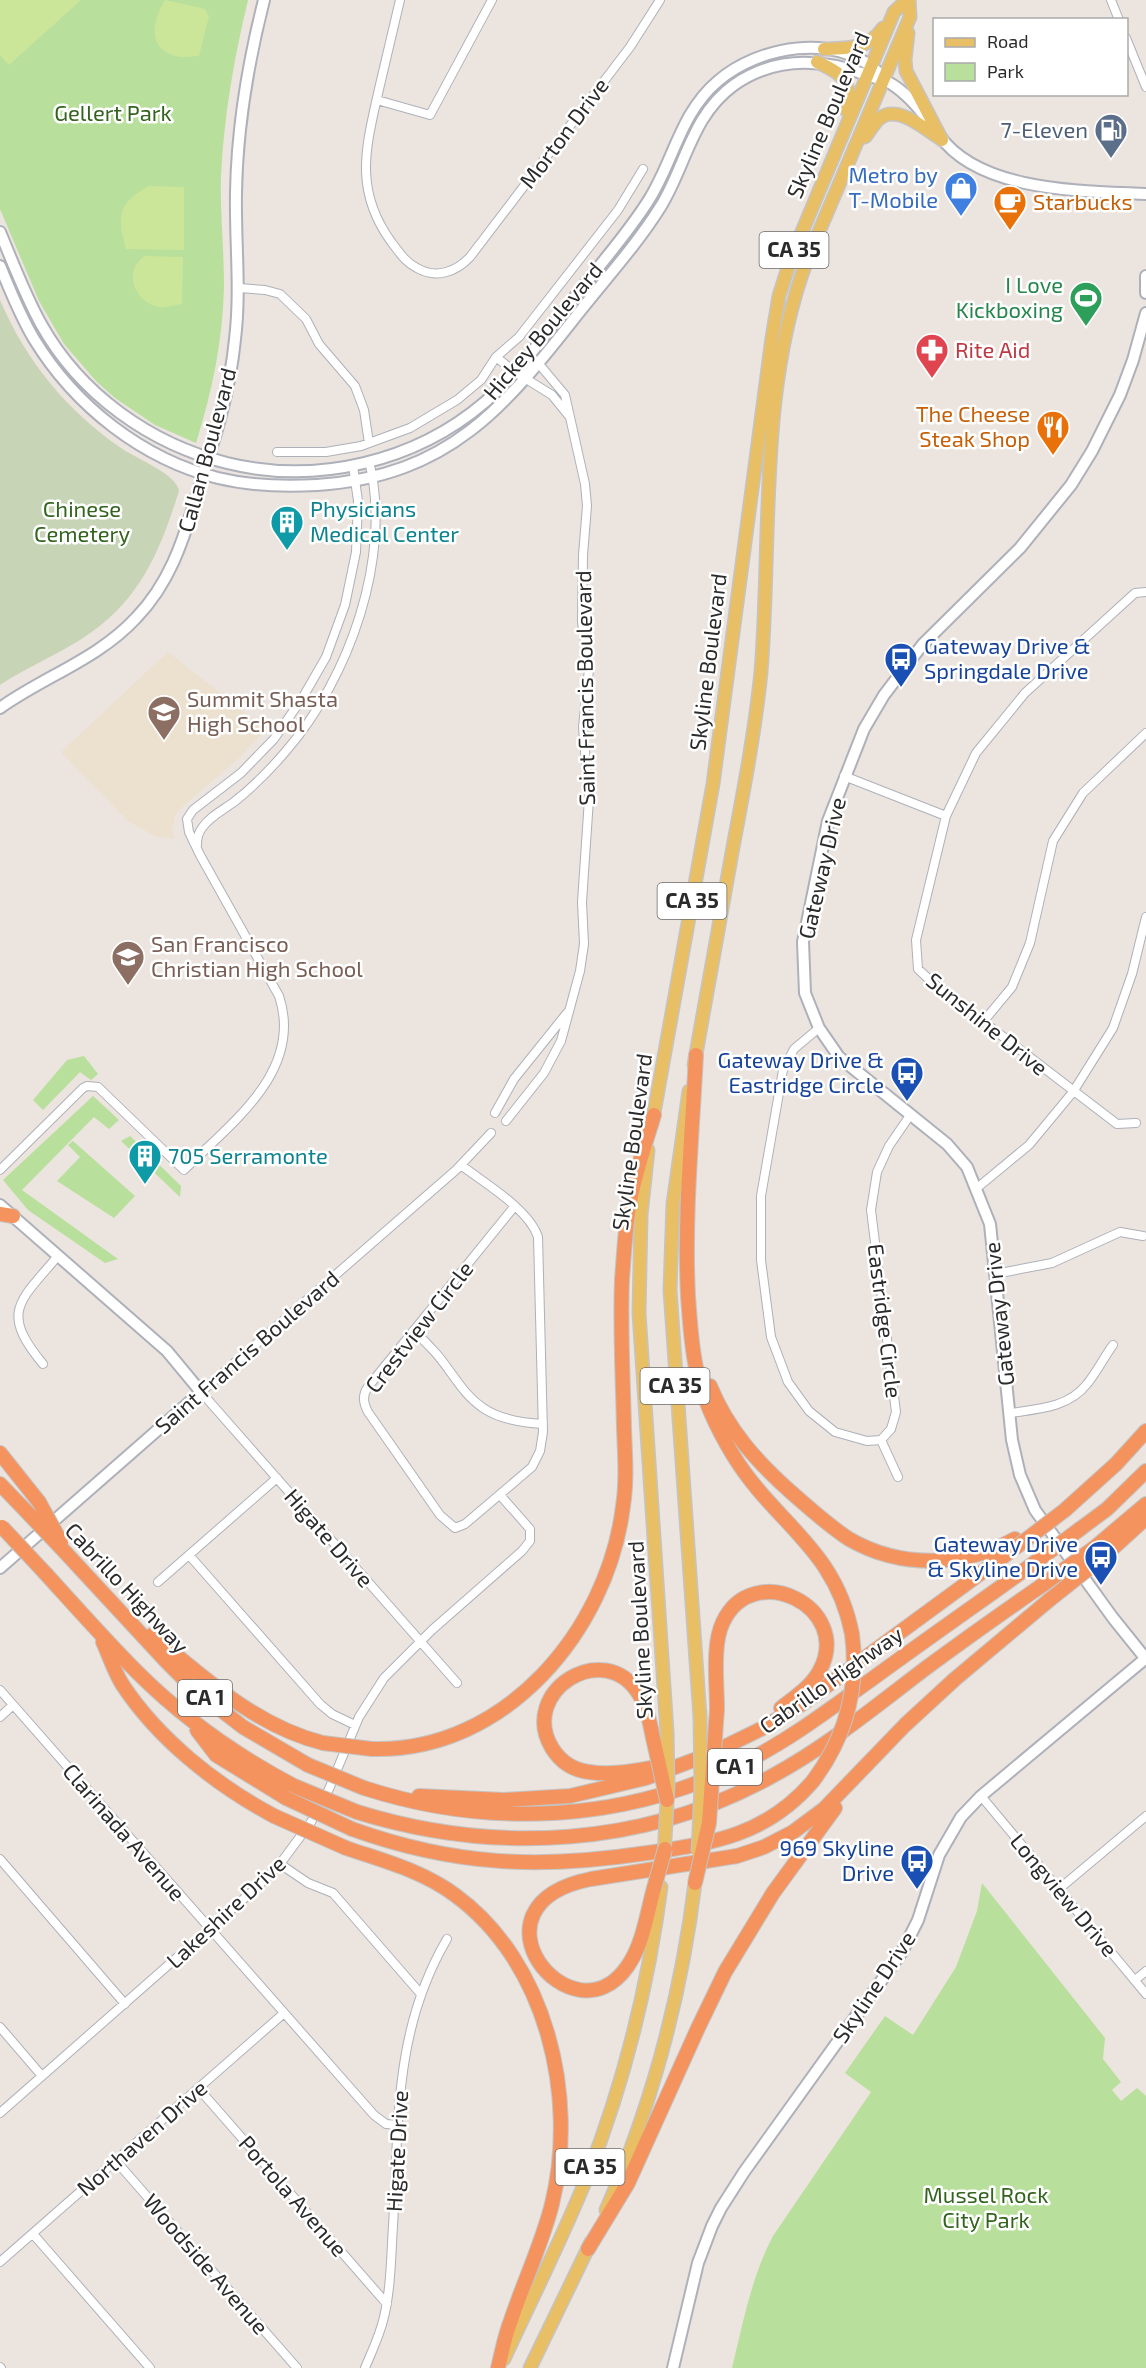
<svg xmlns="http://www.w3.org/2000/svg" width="1146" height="2368" font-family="'Exo 2',sans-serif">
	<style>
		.education { fill: #ece0ce }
		.green { fill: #b9df9d }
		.cemetery { fill: #c7d5b6 }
		.pitch { fill: #cce699 }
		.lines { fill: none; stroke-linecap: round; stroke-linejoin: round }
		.street-casing { stroke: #aeb1ba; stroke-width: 10 }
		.secondary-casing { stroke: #aeb1ba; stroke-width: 14 }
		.primary-casing { stroke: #c4c4c4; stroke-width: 15 }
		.highway-casing { stroke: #c4c4c4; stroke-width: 16 }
		.street { stroke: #fff; stroke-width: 8 }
		.secondary { stroke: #fff; stroke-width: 10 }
		.primary { stroke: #e9bf66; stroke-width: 12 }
		.highway { stroke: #f5935f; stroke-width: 14 }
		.primary-bridge-casing { stroke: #c4c4c4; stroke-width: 15; stroke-linecap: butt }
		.highway-bridge-casing { stroke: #c4c4c4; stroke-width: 16; stroke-linecap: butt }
		.primary-bridge { stroke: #e9bf66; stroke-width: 12 }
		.highway-bridge { stroke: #f5935f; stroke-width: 14 }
		.labels { text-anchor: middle; stroke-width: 5; stroke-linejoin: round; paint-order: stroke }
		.shield { fill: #fff; stroke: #6b6b6b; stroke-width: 1.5 }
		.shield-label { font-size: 21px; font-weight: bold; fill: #2b2b2b }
		.park-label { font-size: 22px; fill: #33641e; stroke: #fff }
		.street-label { font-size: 22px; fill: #2b2b2b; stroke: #fff }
		.service-label { font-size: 22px; fill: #4e5e75; stroke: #fff; text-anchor: end }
		.shop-label { font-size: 22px; fill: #366cbe; stroke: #fff; text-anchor: end }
		.food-label { font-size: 22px; fill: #c56008; stroke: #fff; text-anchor: start }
		.leisure-label { font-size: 22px; fill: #27864d; stroke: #fff; text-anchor: end }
		.health-label { font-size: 22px; fill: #be3a42; stroke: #fff; text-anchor: start }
		.culture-label { font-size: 22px; fill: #0d838f; stroke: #fff; text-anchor: start }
		.transit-label { font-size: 22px; fill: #164399; stroke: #fff; text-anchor: end }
		.education-label { font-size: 22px; fill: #785e54; stroke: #fff; text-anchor: start }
	</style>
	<rect width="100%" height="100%" fill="#ece4de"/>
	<path class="education" d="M168,652L266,729L239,758L181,808L175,816L173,827L174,839L155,836L128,821L61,752Z"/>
	<path class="green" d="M0,0H248C234,58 224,116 221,176C220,213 224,249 224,286C223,340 212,392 196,443L155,425L115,398L96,381L64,344L39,301L0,209Z
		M84,1056L98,1074L91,1080L80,1072L43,1110L33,1100L67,1060Z
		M93,1096L119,1120L109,1129L94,1117L22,1190L118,1259L105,1263L28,1210L3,1180Z
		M130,1136L181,1186L180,1197L121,1141Z
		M73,1141L135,1196L114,1218L57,1181L80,1157L68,1145Z
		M982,1883L1105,2038L1103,2059L1121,2082L1112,2090L1121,2101L1137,2088L1146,2096V2368H732C743,2323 751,2278 773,2236L871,2092L845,2073L885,2016L913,2035L956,1967L977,1911Z"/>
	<path class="cemetery" d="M0,300C26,361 67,411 121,448C135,458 177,474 179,491C159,554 139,603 80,640C54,656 26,668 0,685Z"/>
	<path class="pitch" d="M0,0H81L9,65L0,55Z
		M165,0L205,9L209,16L199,56C192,56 182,58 175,56C145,47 154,19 165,0Z
		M149,186L184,187V250L126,249C117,218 117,203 149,186Z
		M144,256L183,257L182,304C175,305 165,308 159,307C142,304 127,285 135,267C137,263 141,259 144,256Z"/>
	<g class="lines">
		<defs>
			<path id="street" d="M400,0C393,30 386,60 379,89C366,147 353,190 392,243C400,253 405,262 417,268C436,279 456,272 470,257L630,47L660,0
				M1111,0L1119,20
				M1126,38L1146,87
				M377,100L430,115L492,0
				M239,288L265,290L280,294L306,319L319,344L355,386L364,410L369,443
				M496,357L515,372L552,395L569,416
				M277,452H326L361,446L410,428L457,400L481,380L496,357L519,337L618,210L643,169
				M844,776L946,816
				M197,845C197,839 198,833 202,828C209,817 223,810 234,802C253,787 270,770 286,751C349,679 393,556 369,461
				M983,1022L1012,987L1030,943L1053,841L1083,793L1146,733
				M819,1028L794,1049L783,1070L761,1196V1260L771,1337L788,1382L809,1411L835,1432L867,1441L881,1440L891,1429L896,1412L871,1210L877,1172L889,1146L911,1114
				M495,1113L514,1079L567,1013
				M506,1121L544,1073L561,1041L580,971L584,944L582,902L589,799L583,727L589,669L582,622L583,555L587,506L585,484L565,395L539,364L516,372
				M1136,1123L1117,1124L933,983L918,969L916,940L946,816L976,753L1025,693L1135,593L1146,592
				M461,1165C484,1183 529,1209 538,1237L543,1432L540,1451L532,1467L465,1524L455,1528L440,1515L368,1412C363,1403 362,1395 368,1387L514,1207
				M0,1170L83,1088L87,1086L98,1087L184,1170C231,1123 304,1071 279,996L200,855L189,832L187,819L193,810L241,773L274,739L303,697L326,657L345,605L356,552L358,501L353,466
				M977,1188L1029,1145L1073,1092L1113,1028L1132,974L1146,917
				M995,1274L1052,1263L1120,1232L1143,1236
				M413,1331C467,1374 456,1420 543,1424
				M43,1364C0,1312 19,1302 57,1257
				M1010,1413C1038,1409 1068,1408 1087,1384C1097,1372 1104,1357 1113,1345
				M881,1440L898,1477
				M189,1555L320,1704L332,1714L355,1725
				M158,1582L277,1478
				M457,1683L201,1392L456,1170L491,1133
				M0,1690L374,2115L386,2124L398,2125
				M0,1717L13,1705
				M981,1796L1146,1994
				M0,1859L125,2004
				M280,1864L308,1883L333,1893L420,1993
				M1059,1889L1146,1816
				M1135,1980L1146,1971
				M0,2027L42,2076
				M199,2089L387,2304
				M0,2113L256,1888L280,1864L311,1822L329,1789L359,1717L384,1678L432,1630L522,1551L530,1541V1529L500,1495
				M116,2161L297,2368
				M33,2234L150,2368
				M0,2262L283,2014
				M0,2367L1,2368
				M365,2368C372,2351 380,2335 384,2317C391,2288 391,2256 393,2226C399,2124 393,2031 447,1939"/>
			<path id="secondary" d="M939,135C979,192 1082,191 1146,194
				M0,232C13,263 25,295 41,324C80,394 150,444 227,463C316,485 415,462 485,402C519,372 546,334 574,298C599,265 628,234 650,198C674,159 681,112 718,81C759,46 835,32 878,72
				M0,266C10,290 20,316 34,339C75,406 142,459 218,478C251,486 283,487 317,485C450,476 505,407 581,310C608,276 638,243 661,206C686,165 692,115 734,85C774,57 819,58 864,74C874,78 884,79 893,85C907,94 918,107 928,120
				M1146,276V293
				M0,708C45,676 98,659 136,618C169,584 183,542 196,497C213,445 230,393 235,339C241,290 235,242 236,193C237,128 248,63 264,0
				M0,1205L167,1351L201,1392L0,1568
				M1146,1659L1113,1618L1035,1510L1020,1475L1012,1440L990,1224L967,1167L947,1144L839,1057L819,1028L805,993L803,942L828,821L864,729L884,695L923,644L1020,548L1071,485L1092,451L1120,395L1133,360L1146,313
				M673,2368L698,2263L712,2226L721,2208L744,2172L902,1952L918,1920L939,1855L961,1817L981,1796L1146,1658"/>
			<path id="primary" d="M908,33L905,60L906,71L942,140
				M824,49C848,48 868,50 883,28
				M817,62C843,74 852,80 847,111
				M865,137C870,131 874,123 880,118C898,104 926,130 941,139
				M694,1065C707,992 720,919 733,847C744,789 755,731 761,672C772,535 758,391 807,260L910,17L909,0
				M689,1091L673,1204L670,1290L700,1717
				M652,1124L713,784L772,338L779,296L791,258L894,12L907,0
				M648,1150L641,1215L639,1313L667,1732
				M606,2210C652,2105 681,1997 695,1883
				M504,2359C532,2298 562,2239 587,2177C624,2083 648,1987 661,1887
				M530,2368L591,2242"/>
			<path id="highway" d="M696,1055C692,1135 684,1216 688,1296C690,1321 691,1347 697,1372C704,1401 718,1430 733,1455C775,1524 835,1547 852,1634
				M0,1214L13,1216
				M710,1386C728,1430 757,1462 792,1493C810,1509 829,1526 849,1539C901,1569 964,1567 1015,1539
				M0,1453L39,1502
				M0,1484L26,1511
				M1065,1510L1116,1464L1146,1431
				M1080,1529L1107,1509L1146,1471
				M1094,1548L1146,1504
				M65,1552L165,1660L194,1689L243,1727L308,1765
				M1102,1558L1146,1518
				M46,1574C76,1607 106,1641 137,1672C183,1718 237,1756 294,1786
				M152,1635C205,1678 255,1726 323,1743
				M103,1642C109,1655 114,1671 122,1684C158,1739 216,1785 274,1816
				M717,1709C717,1684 712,1644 723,1622C753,1558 853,1607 820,1670C812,1686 795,1697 781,1708
				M197,1730L216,1755L286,1798
				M653,1738C650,1723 647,1707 639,1694C604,1637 518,1692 552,1748C560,1761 573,1770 589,1772C613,1776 638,1770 661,1766
				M372,1749C505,1753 608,1630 623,1506C627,1481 625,1455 624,1429C623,1379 620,1329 622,1279C624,1255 625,1230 629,1207C634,1176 645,1145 654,1115
				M364,1788C491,1829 627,1822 747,1761C791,1739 831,1708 872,1679C924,1641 977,1604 1030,1566
				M419,1796L504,1800L570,1796L646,1778L710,1754L761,1729L802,1704L1019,1545
				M357,1812C496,1855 645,1847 774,1775C829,1745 877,1705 926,1668C964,1640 1002,1613 1041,1586
				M352,1829C455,1866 540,1869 647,1853C714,1843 767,1835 813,1781
				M346,1848C384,1861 423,1871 455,1895C547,1962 578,2097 552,2204C542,2244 524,2281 511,2320C505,2335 502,2352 498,2368
				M654,1888C647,1913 643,1945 627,1967C572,2045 459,1905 591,1879L737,1856L764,1847L793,1832L824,1809L905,1725L955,1679L1048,1601
				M588,2249L628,2183L698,2028L725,1972L773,1893L835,1808"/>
		</defs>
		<use href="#street" class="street-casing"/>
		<use href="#secondary" class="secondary-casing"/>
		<use href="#primary" class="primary-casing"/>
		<use href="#highway" class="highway-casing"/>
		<use href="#street" class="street"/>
		<use href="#secondary" class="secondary"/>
		<use href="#primary" class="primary"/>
		<use href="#highway" class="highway"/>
		<defs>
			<path id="primary-bridge" d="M698,1852L701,1787L700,1717
				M664,1857L668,1784L667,1732"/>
			<path id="highway-bridge" d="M39,1502L61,1542
				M26,1511L65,1552
				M2,1527L46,1574
				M1019,1545L1065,1510
				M1030,1566L1080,1529
				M1041,1586L1094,1548
				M1048,1601L1102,1558
				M653,1738L667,1800
				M323,1743L372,1749
				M308,1765L364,1788
				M813,1781C846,1737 859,1688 852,1634
				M294,1786L357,1812
				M286,1798L352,1829
				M274,1816L346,1848
				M695,1883L709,1823L717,1709
				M654,1888L665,1849"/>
		</defs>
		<use href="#primary-bridge" class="primary-bridge-casing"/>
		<use href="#highway-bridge" class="highway-bridge-casing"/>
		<use href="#primary-bridge" class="primary-bridge"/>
		<use href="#highway-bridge" class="highway-bridge"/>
	</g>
	<defs>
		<symbol id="fuel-pin" viewBox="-11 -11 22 30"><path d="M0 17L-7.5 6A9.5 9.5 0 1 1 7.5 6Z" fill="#5c6f8a" stroke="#fff"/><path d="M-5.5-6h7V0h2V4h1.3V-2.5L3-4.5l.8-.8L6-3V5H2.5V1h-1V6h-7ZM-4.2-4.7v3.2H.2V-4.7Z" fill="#fff"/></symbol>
		<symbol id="shop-pin" viewBox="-11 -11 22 30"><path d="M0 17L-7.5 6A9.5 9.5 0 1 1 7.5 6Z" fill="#3f7fe0" stroke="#fff"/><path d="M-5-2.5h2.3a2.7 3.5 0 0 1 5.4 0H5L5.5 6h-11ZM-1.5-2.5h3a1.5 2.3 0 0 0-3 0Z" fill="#fff"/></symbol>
		<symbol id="cafe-pin" viewBox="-11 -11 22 30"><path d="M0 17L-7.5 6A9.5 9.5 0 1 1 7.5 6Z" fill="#e8710a" stroke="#fff"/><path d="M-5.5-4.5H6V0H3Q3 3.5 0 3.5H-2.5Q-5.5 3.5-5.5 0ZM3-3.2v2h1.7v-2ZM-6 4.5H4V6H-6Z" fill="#fff"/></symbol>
		<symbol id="stadium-pin" viewBox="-11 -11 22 30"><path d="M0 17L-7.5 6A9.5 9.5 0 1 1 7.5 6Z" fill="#2e9e5b" stroke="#fff"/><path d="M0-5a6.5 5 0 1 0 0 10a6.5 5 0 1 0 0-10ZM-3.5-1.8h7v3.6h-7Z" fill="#fff"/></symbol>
		<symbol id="pharmacy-pin" viewBox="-11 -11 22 30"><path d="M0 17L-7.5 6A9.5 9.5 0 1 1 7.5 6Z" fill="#e0444e" stroke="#fff"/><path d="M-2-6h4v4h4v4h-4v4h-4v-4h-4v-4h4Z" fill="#fff"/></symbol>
		<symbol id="restaurant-pin" viewBox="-11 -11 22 30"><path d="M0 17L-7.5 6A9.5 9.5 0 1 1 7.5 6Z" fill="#e8710a" stroke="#fff"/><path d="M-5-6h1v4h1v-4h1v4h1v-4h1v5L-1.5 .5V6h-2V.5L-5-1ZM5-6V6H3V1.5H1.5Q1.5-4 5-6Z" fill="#fff"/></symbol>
		<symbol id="building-pin" viewBox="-11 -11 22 30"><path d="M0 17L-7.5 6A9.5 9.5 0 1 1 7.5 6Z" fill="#0f9aa8" stroke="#fff"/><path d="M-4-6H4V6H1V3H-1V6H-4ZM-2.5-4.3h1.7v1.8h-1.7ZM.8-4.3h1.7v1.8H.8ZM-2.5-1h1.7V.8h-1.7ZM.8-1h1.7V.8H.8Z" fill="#fff"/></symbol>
		<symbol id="bus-pin" viewBox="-11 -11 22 30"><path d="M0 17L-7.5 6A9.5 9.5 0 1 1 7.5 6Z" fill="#1a4fb4" stroke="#fff"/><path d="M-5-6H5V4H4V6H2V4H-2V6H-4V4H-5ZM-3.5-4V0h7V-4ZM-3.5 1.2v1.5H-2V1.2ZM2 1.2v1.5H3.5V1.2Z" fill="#fff"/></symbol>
		<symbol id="school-pin" viewBox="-11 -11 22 30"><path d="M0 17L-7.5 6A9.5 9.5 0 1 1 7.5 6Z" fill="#8d6e63" stroke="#fff"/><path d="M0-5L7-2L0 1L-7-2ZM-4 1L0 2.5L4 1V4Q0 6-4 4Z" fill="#fff"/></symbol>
	</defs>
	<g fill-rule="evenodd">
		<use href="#fuel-pin" x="1092" y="111" width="38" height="52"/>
		<use href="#shop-pin" x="942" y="169" width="38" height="52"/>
		<use href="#cafe-pin" x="991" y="183" width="38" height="52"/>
		<use href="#stadium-pin" x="1067" y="279" width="38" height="52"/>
		<use href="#pharmacy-pin" x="913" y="331" width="38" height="52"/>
		<use href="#restaurant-pin" x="1034" y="408" width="38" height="52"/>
		<use href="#building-pin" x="268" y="503" width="38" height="52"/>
		<use href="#bus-pin" x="882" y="640" width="38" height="52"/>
		<use href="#school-pin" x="145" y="693" width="38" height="52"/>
		<use href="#school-pin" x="109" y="938" width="38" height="52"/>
		<use href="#bus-pin" x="888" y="1054" width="38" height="52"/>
		<use href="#building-pin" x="126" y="1137" width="38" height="52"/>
		<use href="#bus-pin" x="1082" y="1538" width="38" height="52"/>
		<use href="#bus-pin" x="898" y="1842" width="38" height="52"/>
	</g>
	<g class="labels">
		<g class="shield">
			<rect x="759.5" y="232" width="69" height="36" rx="4.5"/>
			<rect x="657.5" y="883" width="69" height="36" rx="4.5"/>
			<rect x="640.5" y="1368" width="69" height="36" rx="4.5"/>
			<rect x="178" y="1680" width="54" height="36" rx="4.5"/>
			<rect x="708" y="1749" width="54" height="36" rx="4.5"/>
			<rect x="555.5" y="2149" width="69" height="36" rx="4.5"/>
		</g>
		<g class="shield-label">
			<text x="794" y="257">CA 35</text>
			<text x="692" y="908">CA 35</text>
			<text x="675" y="1393">CA 35</text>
			<text x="205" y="1705">CA 1</text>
			<text x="735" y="1774">CA 1</text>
			<text x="590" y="2174">CA 35</text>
		</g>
		<g class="park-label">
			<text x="113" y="121">Gellert Park</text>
			<text x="82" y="517">Chinese<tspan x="82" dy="25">Cemetery</tspan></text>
			<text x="986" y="2203">Mussel Rock<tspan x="986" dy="25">City Park</tspan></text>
		</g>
		<g class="street-label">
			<text transform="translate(828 115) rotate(-67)" y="8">Skyline Boulevard</text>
			<text transform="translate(564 133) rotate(-53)" y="8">Morton Drive</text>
			<text transform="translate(543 331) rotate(-50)" y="8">Hickey Boulevard</text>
			<text transform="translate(207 450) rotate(-75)" y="8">Callan Boulevard</text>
			<text transform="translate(708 662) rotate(-83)" y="8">Skyline Boulevard</text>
			<text transform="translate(585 688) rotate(-91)" y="8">Saint Francis Boulevard</text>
			<text transform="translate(822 868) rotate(-77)" y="8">Gateway Drive</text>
			<text transform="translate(987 1024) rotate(39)" y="8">Sunshine Drive</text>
			<text transform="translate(632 1142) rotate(-82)" y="8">Skyline Boulevard</text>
			<text transform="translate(999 1314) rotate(-96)" y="8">Gateway Drive</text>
			<text transform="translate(885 1321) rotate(83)" y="8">Eastridge Circle</text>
			<text transform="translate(419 1327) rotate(-52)" y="8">Crestview Circle</text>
			<text transform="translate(247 1352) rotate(-41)" y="8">Saint Francis Boulevard</text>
			<text transform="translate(329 1538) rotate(49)" y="8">Higate Drive</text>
			<text transform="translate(127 1588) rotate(47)" y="8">Cabrillo Highway</text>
			<text transform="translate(640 1630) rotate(-93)" y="8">Skyline Boulevard</text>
			<text transform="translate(831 1680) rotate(-35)" y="8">Cabrillo Highway</text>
			<text transform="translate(124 1832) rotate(49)" y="8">Clarinada Avenue</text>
			<text transform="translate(1064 1895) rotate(50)" y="8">Longview Drive</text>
			<text transform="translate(226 1912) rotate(-43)" y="8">Lakeshire Drive</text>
			<text transform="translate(874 1987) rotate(-56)" y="8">Skyline Drive</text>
			<text transform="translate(142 2138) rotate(-41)" y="8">Northaven Drive</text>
			<text transform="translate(397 2151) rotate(-87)" y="8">Higate Drive</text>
			<text transform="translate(293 2196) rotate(49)" y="8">Portola Avenue</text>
			<text transform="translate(206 2264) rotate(49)" y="8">Woodside Avenue</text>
		</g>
		<g class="service-label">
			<text x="1088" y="138">7-Eleven</text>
		</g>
		<g class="shop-label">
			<text x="938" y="183">Metro by<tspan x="938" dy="25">T-Mobile</tspan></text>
		</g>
		<g class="food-label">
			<text x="1033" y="210">Starbucks</text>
			<text x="1030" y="422" text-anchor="end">The Cheese<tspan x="1030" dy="25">Steak Shop</tspan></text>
		</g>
		<g class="leisure-label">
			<text x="1063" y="293">I Love<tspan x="1063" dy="25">Kickboxing</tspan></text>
		</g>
		<g class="health-label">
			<text x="955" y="358">Rite Aid</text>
		</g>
		<g class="culture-label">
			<text x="310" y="517">Physicians<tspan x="310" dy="25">Medical Center</tspan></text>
			<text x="168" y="1164">705 Serramonte</text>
		</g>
		<g class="transit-label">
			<text x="924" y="654" text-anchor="start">Gateway Drive &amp;<tspan x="924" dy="25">Springdale Drive</tspan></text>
			<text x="884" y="1068">Gateway Drive &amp;<tspan x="884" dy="25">Eastridge Circle</tspan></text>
			<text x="1078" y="1552">Gateway Drive<tspan x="1078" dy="25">&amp; Skyline Drive</tspan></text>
			<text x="894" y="1856">969 Skyline<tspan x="894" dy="25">Drive</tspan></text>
		</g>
		<g class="education-label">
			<text x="187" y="707">Summit Shasta<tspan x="187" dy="25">High School</tspan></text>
			<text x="151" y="952">San Francisco<tspan x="151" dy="25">Christian High School</tspan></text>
		</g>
	</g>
	<rect x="933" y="18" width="195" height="78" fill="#ffffff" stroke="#aaaaaa" stroke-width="1.5"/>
	<rect x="945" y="38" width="30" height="9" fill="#e9bf66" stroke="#aaaaaa" stroke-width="1.5"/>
	<text x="987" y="48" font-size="18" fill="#2b2b2b">Road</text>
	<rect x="945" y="63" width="30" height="18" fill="#b9df9d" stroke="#aaaaaa" stroke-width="1.5"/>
	<text x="987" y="78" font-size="18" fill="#2b2b2b">Park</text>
</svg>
